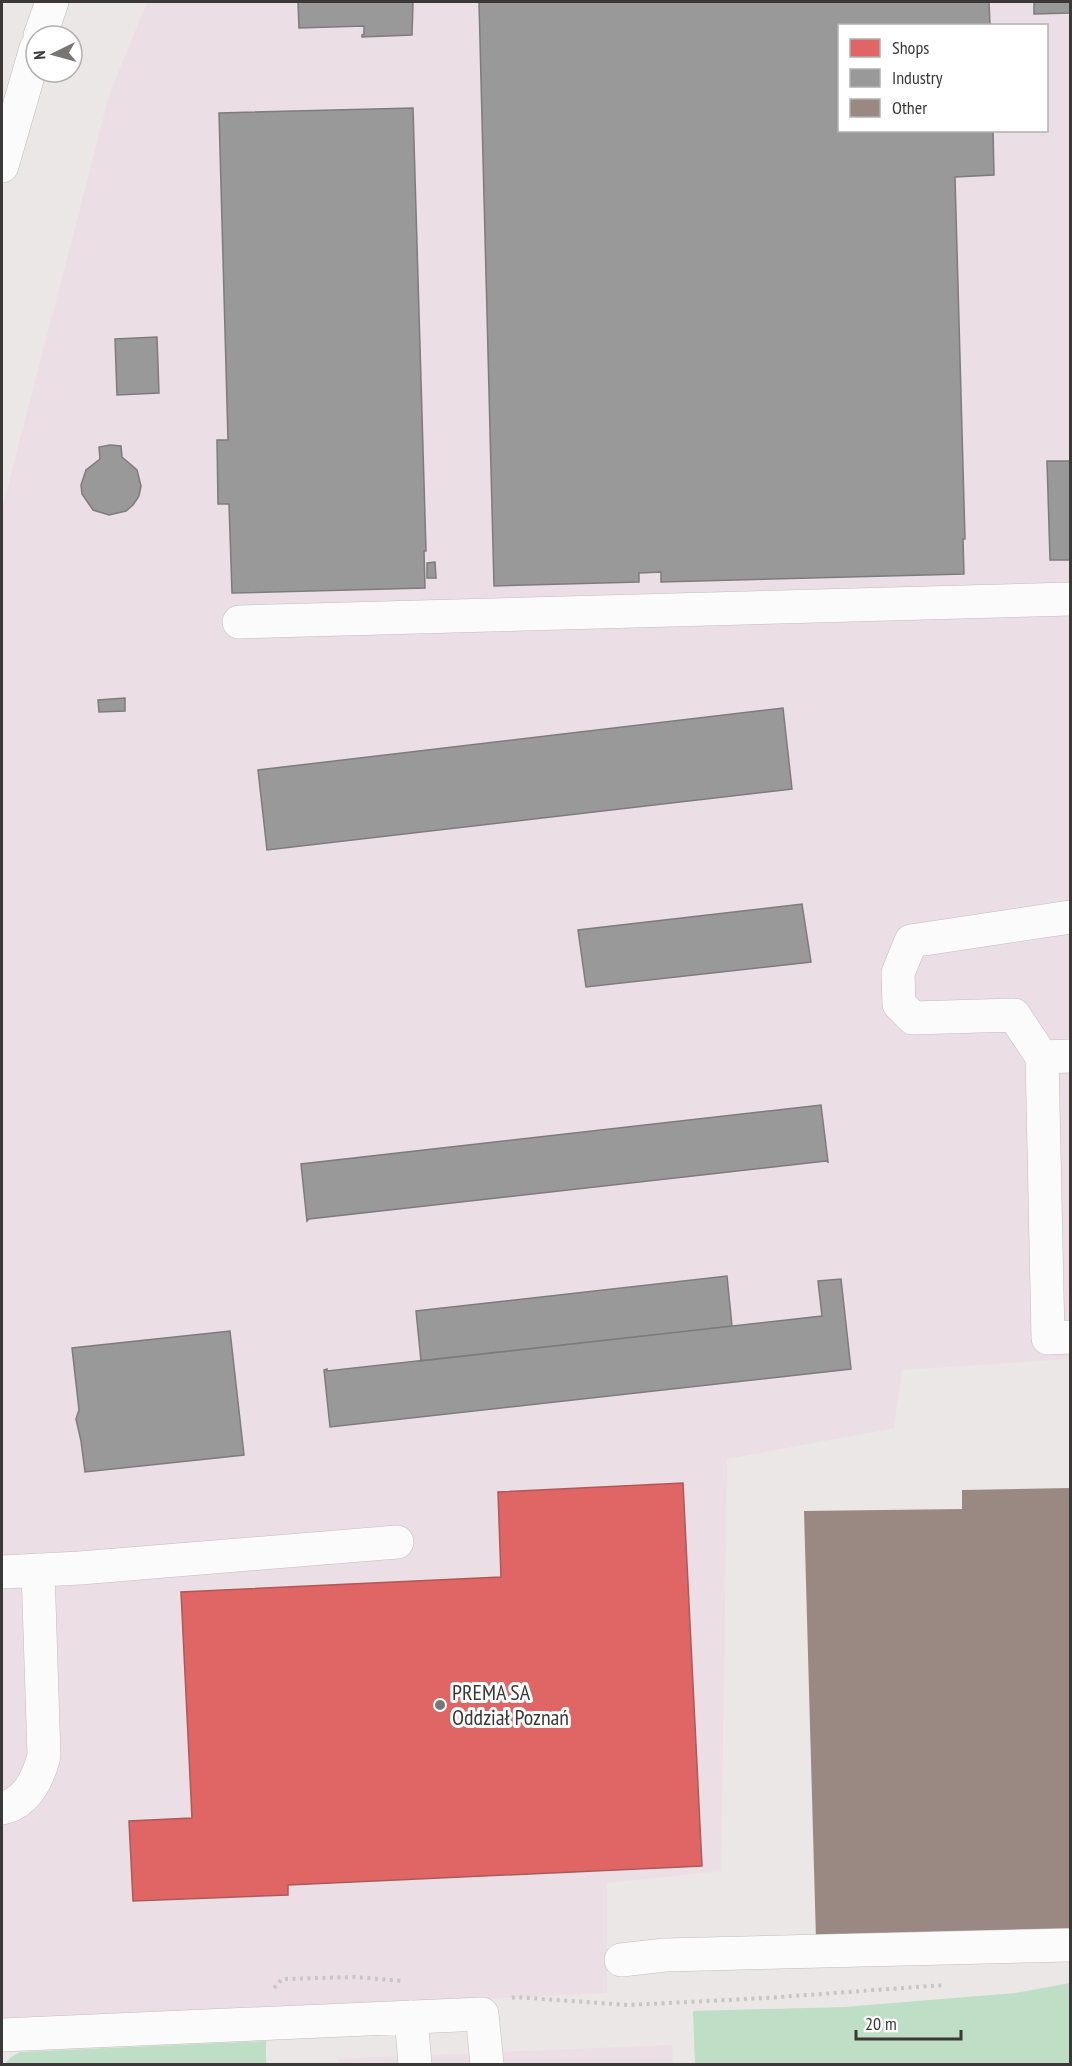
<svg xmlns="http://www.w3.org/2000/svg" width="1072" height="2066" font-family="'PT Sans Narrow',sans-serif">
	<style>
		.industrial { fill: #ebdee4; fill-rule: evenodd }
		.green { fill: #bedec5 }
		.shops { fill: #e06666; stroke: #ae5858; stroke-width: 1.5 }
		.industry { fill: #999; stroke: #7d7c7c; stroke-width: 1.5 }
		.building { fill: #998982 }
		.lines { fill: none; stroke-linecap: round; stroke-linejoin: round }
		.minor-casing { stroke: #c0bdbc; stroke-width: 34 }
		.path { stroke: #c7c6c6; stroke-width: 4; stroke-dasharray: 3 4.5; stroke-linecap: butt }
		.minor { stroke: #fcfbfb; stroke-width: 33 }
		.poi-dot { fill: #787675; stroke: #fff; stroke-width: 2 }
		.labels { text-anchor: middle; stroke-width: 6; stroke-linejoin: round; paint-order: stroke }
		.poi-label { font-size: 22px; fill: #3b3938; stroke: #fff; text-anchor: start }
	</style>
	<rect width="100%" height="100%" fill="#eae7e6"/>
	<path class="industrial" d="M147,2H1070V1359L902,1370L894,1428L727,1459L721,1871L607,1883V1993L2,2021V509L110,93ZM840,26H1046V130H840Z
		M672,2045L673,2064H339L338,2059Z"/>
	<path class="green" d="M1070,1983V2064H695L693,2011L844,2007L1016,1993Z
		M266,2041V2064H5L11,2057L20,2052Z"/>
	<path class="shops" d="M683,1483L702,1866L288,1885V1895L133,1901L129,1821L192,1818L181,1592L501,1577L498,1492Z"/>
	<path class="industry" d="M298,2H413L412,35L362,37V35L364,34V26L299,28Z
		M479,2H989L990,26H840V130H993L994,175L955,177L965,539H963L964,574L661,582V572L639,573V582L494,586Z
		M1034,2H1070V13L1034,14Z
		M413,108L426,551H424L425,588L232,593L229,504H218L217,440H228L219,113Z
		M157,337L159,393L117,395L115,339Z
		M110,445L121,446L122,457L137,470L141,486L139,496L133,505L126,511L109,515L93,510L82,494L81,485L86,470L100,459L99,447Z
		M1047,461H1070V560H1050Z
		M435,562L436,578H427V563Z
		M125,698V711L99,712L98,700Z
		M783,708L792,789L267,850L258,770Z
		M802,904L811,962L586,987L578,930Z
		M821,1105L828,1162L826,1161L309,1219L307,1221L301,1164Z
		M727,1276L732,1326L421,1361L416,1311Z
		M841,1279L851,1369L330,1427L324,1370L327,1369V1371L822,1316L818,1281Z
		M230,1331L244,1455L85,1472L81,1441L76,1419L79,1410L72,1348Z"/>
	<path class="building" d="M1070,1488V1934L816,1940L804,1511L962,1509V1490Z"/>
	<g class="lines">
		<defs>
			<path id="minor" d="M40,36L52,2
				M2,166L36,48
				M239,622L1070,599
				M1070,1056L1042,1057L1048,1338L1070,1337
				M1042,1057L1014,1015L913,1018L899,1004L898,973L911,941L1070,917
				M2,1572L80,1568L397,1542
				M2,1808C27,1803 38,1779 44,1756L38,1570
				M621,1960L665,1955L1070,1945
				M411,2017L415,2064
				M2,2035L482,2014L487,2064"/>
		</defs>
		<use href="#minor" class="minor-casing"/>
		<path class="path" d="M274,1988L282,1979L354,1977L403,1981
			M512,1998L515,1997L628,2005L766,1998L944,1985"/>
		<use href="#minor" class="minor"/>
	</g>
	<circle class="poi-dot" cx="440" cy="1705" r="6"/>
	<g class="labels">
		<g class="poi-label">
			<text x="452" y="1700">PREMA SA<tspan x="452" dy="25">Oddział Poznań</tspan></text>
		</g>
	</g>
	<rect width="1072" height="2066" fill="none" stroke="#3b3938" stroke-width="6"/>
	<rect x="838" y="24" width="210" height="108" fill="#ffffff" stroke="#b1b0af" stroke-width="1.5"/>
	<rect x="850" y="39" width="30" height="18" fill="#e06666" stroke="#b1b0af" stroke-width="1.5"/>
	<text x="892" y="54" font-size="18" fill="#3b3938">Shops</text>
	<rect x="850" y="69" width="30" height="18" fill="#999999" stroke="#b1b0af" stroke-width="1.5"/>
	<text x="892" y="84" font-size="18" fill="#3b3938">Industry</text>
	<rect x="850" y="99" width="30" height="18" fill="#998982" stroke="#b1b0af" stroke-width="1.5"/>
	<text x="892" y="114" font-size="18" fill="#3b3938">Other</text>
	<g transform="translate(54 54) rotate(265)"><circle r="28" fill="#ffffff" stroke="#b1b0af" stroke-width="1.5"/>
	<path d="M0-4.5L10 22L0 15L-10 22Z" fill="#787675"/>
	<text y="-9" font-size="16" font-weight="bold" text-anchor="middle" fill="#3b3938">N</text>
	</g>
	<path d="M856 2030v9h105v-9" fill="none" stroke="#3b3938" stroke-width="3"/>
	<text x="865" y="2030" font-size="18" fill="#3b3938" stroke="#ffffff" stroke-width="4.5" paint-order="stroke">20 m</text>
</svg>
